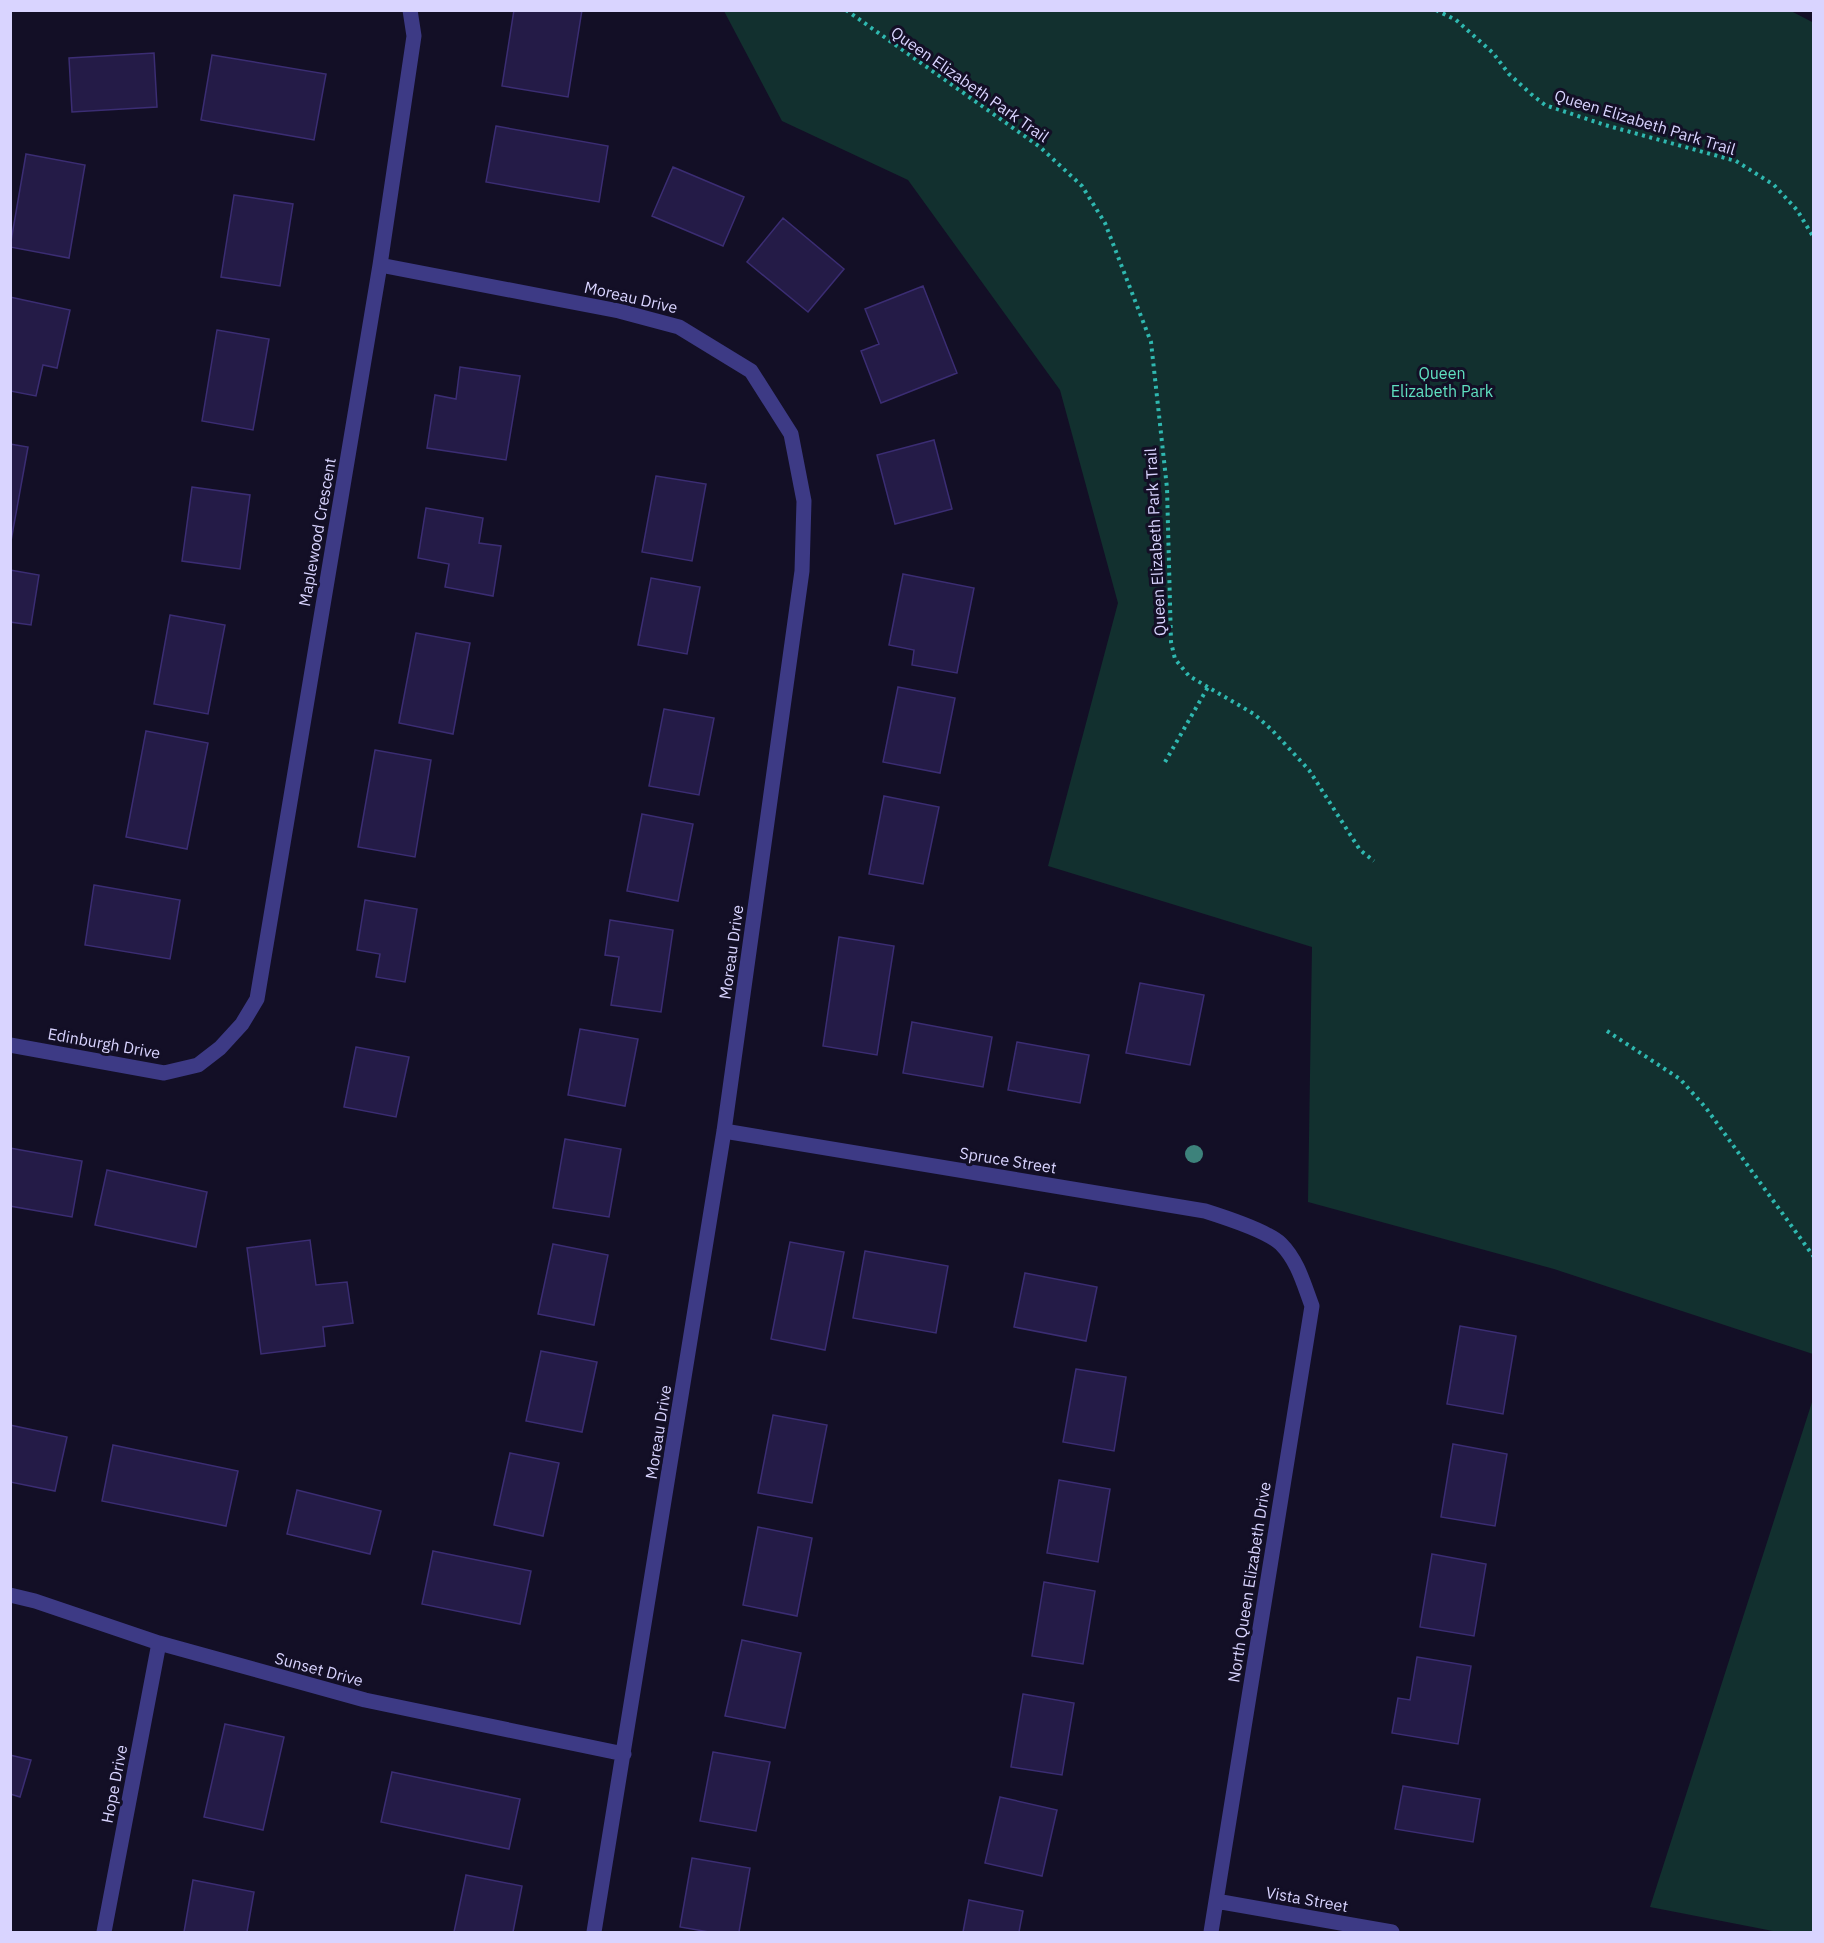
<svg xmlns="http://www.w3.org/2000/svg" width="1824" height="1943" font-family="'IBM Plex Sans',sans-serif">
	<style>
		.green { fill: #12302f }
		.building { fill: #241b47; stroke: #3b2d73; stroke-width: 1.5 }
		.lines { fill: none; stroke-linecap: round; stroke-linejoin: round }
		.path { stroke: #2fb8b0; stroke-width: 4; stroke-dasharray: 3 4.5; stroke-linecap: butt }
		.minor { stroke: #3d3a85; stroke-width: 15 }
		.tree { fill: #3d827b }
		.labels { text-anchor: middle; stroke-width: 6; stroke-linejoin: round; paint-order: stroke }
		.street-label { font-size: 16px; fill: #d9d4ff; stroke: #130f26 }
		.park-label { font-size: 16px; fill: #5fe0c0; stroke: #130f26 }
	</style>
	<rect width="100%" height="100%" fill="#130f26"/>
	<path class="green" d="M1791,11L1814,23L1813,1354L1554,1269L1308,1202L1312,947L1048,866L1118,603L1060,390L908,180L782,121L724,11Z
		M1813,1399V1932H1778L1650,1907Z"/>
	<path class="building" d="M514,10H582L568,97L502,86Z
		M154,53L157,107L72,112L69,58Z
		M212,55L326,74L314,140L201,120Z
		M496,126L608,146L599,202L486,182Z
		M26,154L85,165L69,258L10,247Z
		M673,167L744,197L723,246L652,216Z
		M234,195L293,204L280,286L221,277Z
		M783,218L844,269L808,312L747,262Z
		M923,286L957,373L881,403L861,351L879,344L865,309Z
		M10,297L70,310L57,368L43,365L36,396L10,391Z
		M217,330L269,339L253,430L202,421Z
		M460,367L520,376L506,460L427,448L435,395L456,399Z
		M934,440L952,509L895,524L877,455Z
		M10,444L28,447L11,541H10Z
		M656,476L706,484L692,561L642,552Z
		M192,487L250,495L240,569L182,561Z
		M426,508L483,518L479,543L501,546L493,596L445,587L449,564L418,558Z
		M10,570L39,575L31,625L10,622Z
		M903,574L974,588L957,673L912,665L914,650L889,645Z
		M651,578L700,587L687,654L638,645Z
		M170,615L225,625L208,714L154,704Z
		M416,633L470,643L453,734L399,723Z
		M898,687L955,698L940,773L883,762Z
		M664,709L714,718L699,795L649,786Z
		M146,731L208,743L187,849L126,837Z
		M375,750L431,760L415,857L358,847Z
		M884,796L939,807L923,884L869,874Z
		M642,814L693,824L678,901L627,891Z
		M94,885L180,900L170,959L85,945Z
		M365,900L417,909L405,982L376,977L380,954L357,950Z
		M610,920L673,930L661,1012L611,1005L619,957L605,955Z
		M839,937L894,946L877,1055L823,1046Z
		M1140,983L1204,995L1190,1065L1126,1053Z
		M912,1022L992,1037L983,1087L903,1073Z
		M580,1029L638,1039L625,1106L568,1095Z
		M1017,1042L1089,1055L1080,1103L1008,1090Z
		M356,1047L409,1057L396,1117L344,1107Z
		M565,1139L621,1149L609,1217L553,1208Z
		M10,1148L82,1161L72,1217L10,1206Z
		M107,1170L207,1192L196,1247L95,1225Z
		M310,1240L316,1285L347,1282L353,1323L323,1327L325,1346L261,1354L247,1248Z
		M790,1242L844,1252L825,1350L771,1339Z
		M553,1244L608,1255L594,1325L538,1314Z
		M865,1251L948,1266L936,1333L853,1318Z
		M1025,1273L1097,1287L1086,1341L1014,1327Z
		M1460,1326L1516,1336L1503,1414L1447,1404Z
		M541,1351L597,1362L582,1432L526,1421Z
		M1076,1369L1126,1377L1114,1451L1063,1442Z
		M773,1415L827,1425L812,1503L758,1493Z
		M10,1425L67,1437L55,1491L10,1482Z
		M1453,1444L1507,1454L1495,1526L1441,1517Z
		M113,1445L238,1471L226,1526L102,1501Z
		M510,1453L559,1463L543,1536L494,1525Z
		M1059,1480L1110,1489L1098,1562L1047,1553Z
		M297,1490L381,1511L370,1554L287,1534Z
		M758,1527L812,1538L797,1616L743,1605Z
		M433,1551L531,1571L520,1624L422,1604Z
		M1432,1554L1486,1564L1474,1636L1420,1627Z
		M1044,1582L1095,1591L1083,1664L1032,1656Z
		M742,1640L801,1653L785,1728L725,1716Z
		M1417,1657L1471,1666L1458,1744L1392,1733L1398,1698L1410,1700Z
		M1023,1694L1074,1703L1062,1775L1011,1767Z
		M225,1724L284,1737L263,1830L204,1817Z
		M713,1752L770,1762L756,1831L700,1821Z
		M10,1755L31,1760L20,1797L10,1794Z
		M392,1772L520,1799L509,1849L381,1822Z
		M1403,1786L1480,1799L1473,1842L1395,1829Z
		M1000,1797L1057,1810L1042,1876L985,1863Z
		M692,1858L750,1868L739,1932H709L680,1927Z
		M466,1875L522,1886L513,1932H454Z
		M193,1880L254,1892L247,1932H184Z
		M969,1900L1023,1911L1019,1932H963Z"/>
	<g class="lines">
		<path class="path" d="M846,10L1040,147L1082,186L1105,223L1151,342L1167,488L1171,642L1175,659L1189,676L1254,714L1272,730L1309,770L1360,850L1374,861
			M1436,10L1456,20L1493,53L1509,74L1531,94L1545,105L1605,125L1736,161L1774,185L1797,210L1814,238
			M1165,762L1208,687
			M1607,1031L1680,1079L1706,1108L1814,1257"/>
		<path class="minor" d="M380,265L619,311L679,327L751,371L791,434L804,501L802,571L724,1131L594,1932
			M10,1045L164,1073L198,1065L220,1048L242,1024L257,999L380,265L414,36L410,10
			M724,1131L1205,1211C1224,1217 1268,1231 1281,1244C1298,1261 1304,1285 1312,1306L1211,1932
			M10,1595L35,1601L159,1643L365,1700L624,1754
			M1216,1901L1392,1932
			M104,1932L159,1643"/>
	</g>
	<circle class="tree" cx="1194" cy="1154" r="9"/>
	<g class="labels">
		<g class="street-label">
			<text transform="translate(970 84) rotate(35)" y="6">Queen Elizabeth Park Trail</text>
			<text transform="translate(1645 122) rotate(17)" y="6">Queen Elizabeth Park Trail</text>
			<text transform="translate(631 297) rotate(13)" y="6">Moreau Drive</text>
			<text transform="translate(317 532) rotate(-80)" y="6">Maplewood Crescent</text>
			<text transform="translate(1155 542) rotate(-93)" y="6">Queen Elizabeth Park Trail</text>
			<text transform="translate(731 952) rotate(-82)" y="6">Moreau Drive</text>
			<text transform="translate(104 1043) rotate(10)" y="6">Edinburgh Drive</text>
			<text transform="translate(1008 1160) rotate(9)" y="6">Spruce Street</text>
			<text transform="translate(658 1432) rotate(-81)" y="6">Moreau Drive</text>
			<text transform="translate(1249 1582) rotate(-81)" y="6">North Queen Elizabeth Drive</text>
			<text transform="translate(319 1669) rotate(15)" y="6">Sunset Drive</text>
			<text transform="translate(114 1784) rotate(-79)" y="6">Hope Drive</text>
			<text transform="translate(1307 1899) rotate(10)" y="6">Vista Street</text>
		</g>
		<g class="park-label">
			<text x="1442" y="379">Queen<tspan x="1442" dy="18">Elizabeth Park</tspan></text>
		</g>
	</g>
	<rect width="1824" height="1943" fill="none" stroke="#d9d4ff" stroke-width="24"/>
</svg>
